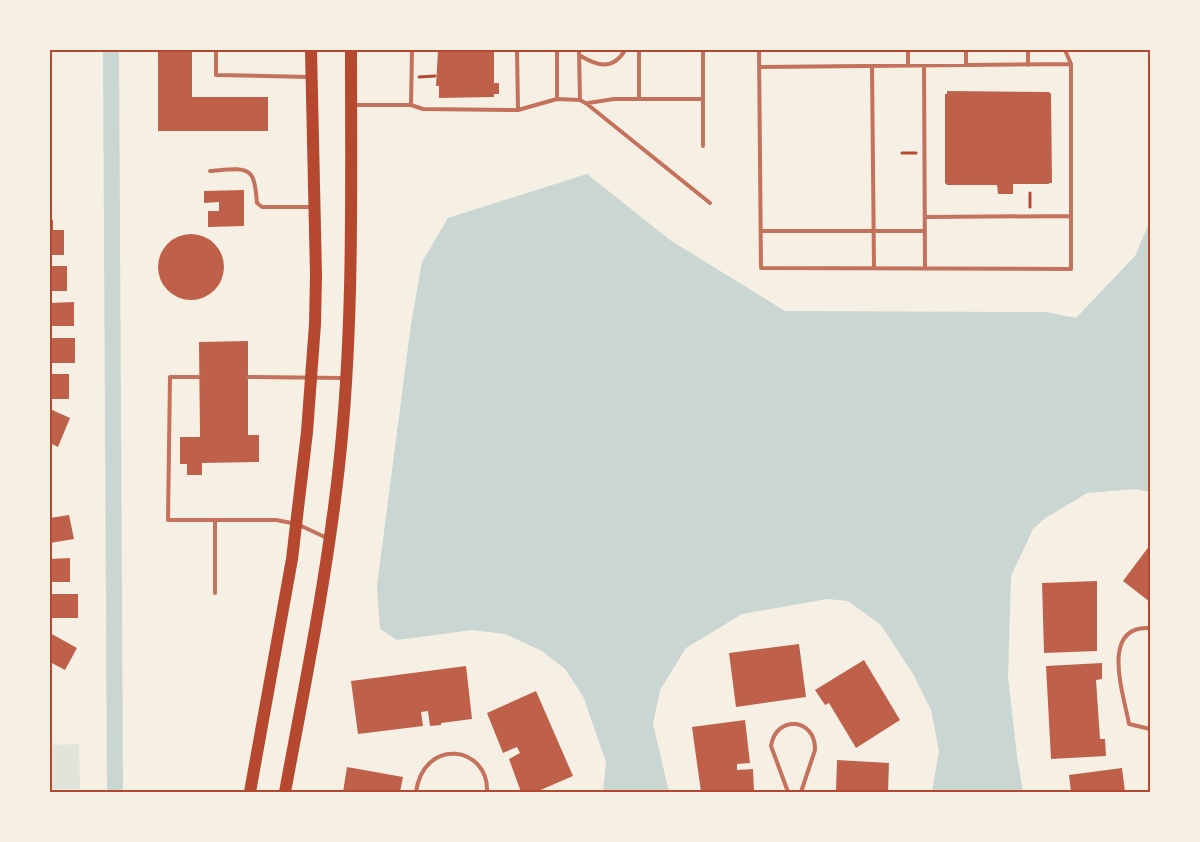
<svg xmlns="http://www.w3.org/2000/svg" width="1200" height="842" font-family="'Public Sans',sans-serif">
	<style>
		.green { fill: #e2e4dc }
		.water { fill: #c9d6d2 }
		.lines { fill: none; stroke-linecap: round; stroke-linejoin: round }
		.canal { stroke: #c9d6d2; stroke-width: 16 }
		.building { fill: #bf614a }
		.path { stroke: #b5482f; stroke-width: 3 }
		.service { stroke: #c5725c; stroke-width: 4 }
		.secondary { stroke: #b5482f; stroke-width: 12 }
		.neatline { fill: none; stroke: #b5482f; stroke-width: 2 }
	</style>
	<rect width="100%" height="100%" fill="#f6efe4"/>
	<path class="green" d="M79,744L80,789H50V745Z"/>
	<path class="water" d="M587,174L670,240L785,311L1046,312L1076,318L1135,256L1150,221V492L1135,489L1087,493L1044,519L1033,529L1011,576L1008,677L1017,756L1023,792H932L939,751L931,710L913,674L881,625L848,601L827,599L742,614L686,648L660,690L653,724L669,792H603L606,762L583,696L565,669L542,651L505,634L472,630L397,640L380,629L377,586L411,324L422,262L448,218Z"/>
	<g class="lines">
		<path class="canal" d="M111,50L115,792"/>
	</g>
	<path class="building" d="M158,50H192V97H268V131H158Z
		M438,50H494V83H499V94H494V97L439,98V86H436Z
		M947,91L1049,92L1051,94L1052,183H1049V184H1013V194H998L997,185H947L945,183V94H947Z
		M244,190V226L208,227V211H219V202L204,203V191Z
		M50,220H53V230H64V255H50Z
		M158 267a33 33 0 1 1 66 0a33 33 0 1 1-66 0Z
		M50,266H67V291H50Z
		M74,302V326H50V303Z
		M50,338H75V363H50Z
		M248,341V435H259V462L202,463V475H187V464H180V437H200L199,342Z
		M50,374H69V399H50Z
		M50,409L70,418L58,447L50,443Z
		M69,515L74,539L50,543V518Z
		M1150,545V602L1123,581Z
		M70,558V582H50V559Z
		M1097,581V651L1044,653L1042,583Z
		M50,594H78V618H50Z
		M50,633L77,648L65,670L50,662Z
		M799,644L806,697L736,707L729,653Z
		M864,660L900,720L856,748L829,703L825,705L815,690Z
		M1102,663V679L1096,680L1100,739H1105L1106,756L1051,759L1046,666Z
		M466,666L472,719L441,723V725L430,726L428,711L421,712L423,726L358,734L351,681Z
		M536,691L573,776L536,792H521L509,759L520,753L517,747L503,753L487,713Z
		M745,720L750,763L737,764V770L753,769L754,792H701L692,727Z
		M837,760L889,763L888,792H833V790H836Z
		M347,767L403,777L400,792H343Z
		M1122,768L1125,792H1071L1069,775Z"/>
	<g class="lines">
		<path class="path" d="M419,77L435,76
			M902,153H916
			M1030,207V193"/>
		<path class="service" d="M216,50V75L309,77
			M517,50L518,110
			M579,50L580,100
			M639,50V99
			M759,50L761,268L1071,269V64L1065,50
			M1028,50V65
			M579,55C597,66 613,71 625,50
			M966,65V50
			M872,66L874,268
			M908,66V50
			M924,66L925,268
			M760,67L1071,64
			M557,99L580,100L587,104L710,203
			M703,99V146
			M588,103L614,99H703V50
			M354,105H411L423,109L518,110L557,99V50
			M411,105L412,50
			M210,171C220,171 244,165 251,175C256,181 256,195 257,203L262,207H311
			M925,217L1071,216
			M761,231H925
			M199,377H170L168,520H276L297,524L327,538
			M248,377L343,378
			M215,521V593
			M1150,628C1099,625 1124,695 1129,724L1150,729
			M416,792C424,736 489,746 487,792
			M788,792L771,746C776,714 816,718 815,750L801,792"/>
		<path class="secondary" d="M250,792L292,559L307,432L315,324L316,275L311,50
			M285,792C305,684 327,576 339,466C354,328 351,188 351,50"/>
	</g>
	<rect width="1200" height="842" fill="none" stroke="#f6efe4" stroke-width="102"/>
	<rect x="51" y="51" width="1098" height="740" class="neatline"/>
</svg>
